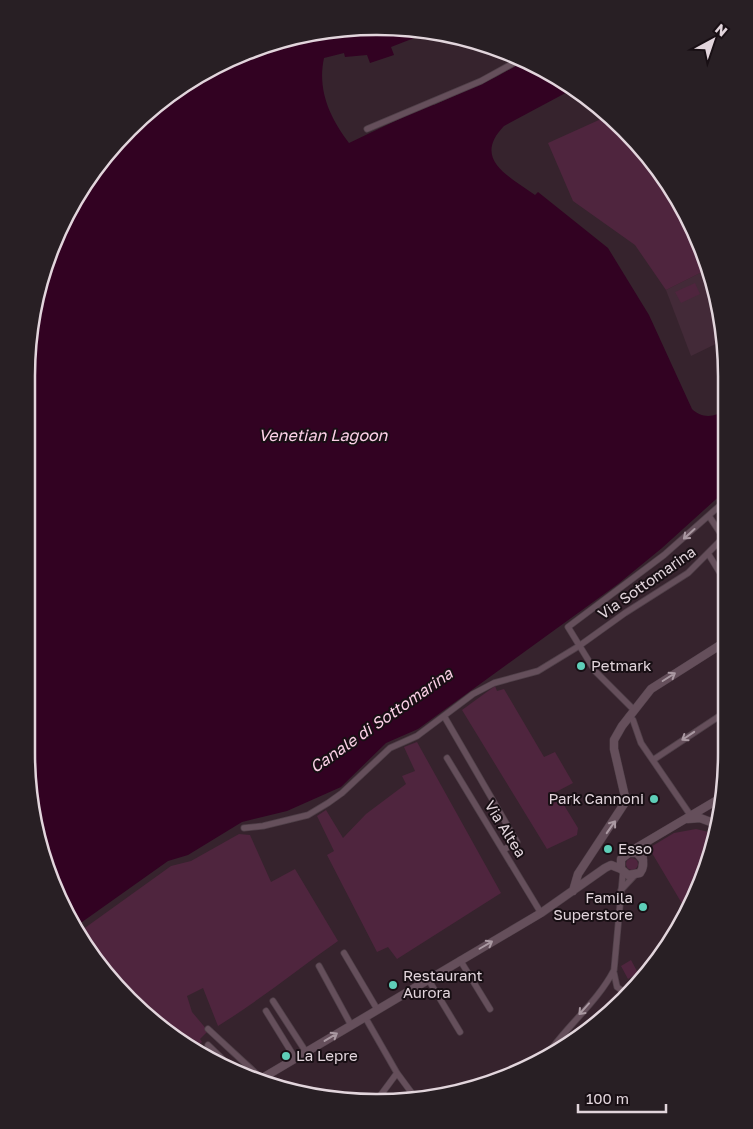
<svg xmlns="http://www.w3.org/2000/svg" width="753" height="1129" font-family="'Golos Text',sans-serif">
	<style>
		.built { fill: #432a38 }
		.green { fill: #4f253e }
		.water { fill: #320222 }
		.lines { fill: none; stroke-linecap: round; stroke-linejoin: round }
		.street-casing { stroke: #504049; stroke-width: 7 }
		.secondary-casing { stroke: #504049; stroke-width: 9 }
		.street { stroke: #654f5b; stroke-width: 5.5 }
		.secondary { stroke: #654f5b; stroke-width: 8 }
		.oneway { stroke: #aa99a2 }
		.poi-dot { fill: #5eceb8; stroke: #180f14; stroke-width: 2 }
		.labels { text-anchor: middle; stroke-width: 4; stroke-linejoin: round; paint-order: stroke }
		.street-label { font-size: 15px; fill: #e2d5dc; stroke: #180f14 }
		.poi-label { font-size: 15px; fill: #e2d5dc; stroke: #180f14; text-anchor: start }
		.water-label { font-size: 16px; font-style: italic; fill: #fbd0e6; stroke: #180f14 }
		.rim { fill: none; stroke: #e2d5dc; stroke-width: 2.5 }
	</style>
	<rect width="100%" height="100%" fill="#36232d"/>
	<path class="built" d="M708,269L715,286L724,340L691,356L666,290Z"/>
	<path class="green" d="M610,115L655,164L691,222L708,269L666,290L635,245L573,201L548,143Z
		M695,283L700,294L681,303L675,292Z
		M495,686L497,691L504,689L544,757L555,752L573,783L556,792L578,828L577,835L547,849L462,710Z
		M417,742L501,893L397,959L388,947L377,952L327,855L334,851L317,816L326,810L343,838L366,814L406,784L402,776L415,771L404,747Z
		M696,829L713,833L687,912L649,848L674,833Z
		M239,834L250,835L271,882L295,869L338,941C298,969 260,1000 218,1026L203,988L187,996L192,1012L208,1031L200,1039L202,1042L195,1048L163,1030L91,953L82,930L171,866L191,861Z
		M626 864a6 6 0 1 1 12 0a6 6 0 1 1-12 0Z
		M631,960L638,973L628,979L621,966Z"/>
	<path class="water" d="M354,27L423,29L427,33L391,47L394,55L370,63L367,55L345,57L344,53L324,58C317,90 330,118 349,143L433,103L434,105L496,77L524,61L552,73L573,89L504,126C471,160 511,177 535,195L538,192L608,248L649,315L692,409C702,419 715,417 726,410L725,491L662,548L618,584L418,729L386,743L341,787L287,811L242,822L188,855L168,861L75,927L45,865L26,752L29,331L62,222L113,145L164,98L222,62L286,38Z"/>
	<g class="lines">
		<defs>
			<path id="street" d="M367,129L481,81L521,59
				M709,516L725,540
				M709,555L725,581
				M719,645L724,653
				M633,709L595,671L568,627L664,555L725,501
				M444,716L517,842L503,850
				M629,716L633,720L641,743L691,816
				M447,758L541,913
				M653,760L724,713
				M244,828L263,826L308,815L328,803L342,793L390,748L417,736L473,694L494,683L538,671L579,646L625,613L688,573L725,536
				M621,890L634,876
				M344,953L377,1009
				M460,960L490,1009
				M319,966L351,1025
				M614,973L617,987L627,994
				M428,979L460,1032
				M273,1001L306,1052
				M266,1011L295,1058
				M365,1017L397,1073L414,1096
				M208,1029L261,1078
				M208,1045L238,1074
				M545,1058C565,1027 597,1003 614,970L623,872
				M377,1100L397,1073"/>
			<path id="secondary" d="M688,819L700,818L716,824
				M626,854L724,796
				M643,860L637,853H629L621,859V869L628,875L640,873C648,863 637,853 647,843
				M573,891L578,874L626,801L614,749V740L622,726L651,689L725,642
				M259,1080L541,913L605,868L611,865L621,869"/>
		</defs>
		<use href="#street" class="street-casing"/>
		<use href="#secondary" class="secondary-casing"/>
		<use href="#street" class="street"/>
		<use href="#secondary" class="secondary"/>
	</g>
	<defs><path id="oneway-shaft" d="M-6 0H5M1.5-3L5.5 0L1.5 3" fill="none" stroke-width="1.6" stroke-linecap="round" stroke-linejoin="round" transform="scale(1.25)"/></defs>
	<g class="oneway">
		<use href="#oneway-shaft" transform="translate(689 534) rotate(138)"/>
		<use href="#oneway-shaft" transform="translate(669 677) rotate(-32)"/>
		<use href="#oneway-shaft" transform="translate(688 736) rotate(146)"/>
		<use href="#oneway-shaft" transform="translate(611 827) rotate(-55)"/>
		<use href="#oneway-shaft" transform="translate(486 945) rotate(-30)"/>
		<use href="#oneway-shaft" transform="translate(584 1009) rotate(132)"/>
		<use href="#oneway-shaft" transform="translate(331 1037) rotate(-31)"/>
	</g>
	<g class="poi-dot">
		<circle cx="581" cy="666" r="5"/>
		<circle cx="654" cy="799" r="5"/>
		<circle cx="608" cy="849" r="5"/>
		<circle cx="643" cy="907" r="5"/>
		<circle cx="393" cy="985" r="5"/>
		<circle cx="286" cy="1056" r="5"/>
	</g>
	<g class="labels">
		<g class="street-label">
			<text transform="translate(647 583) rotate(-35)" y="5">Via Sottomarina</text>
			<text transform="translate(505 829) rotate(58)" y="5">Via Altea</text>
		</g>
		<g class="poi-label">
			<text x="591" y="671">Petmark</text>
			<text x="644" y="804" text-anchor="end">Park Cannoni</text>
			<text x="618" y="854">Esso</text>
			<text x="633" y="903" text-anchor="end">Famila<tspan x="633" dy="17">Superstore</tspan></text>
			<text x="403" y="981">Restaurant<tspan x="403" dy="17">Aurora</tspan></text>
			<text x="296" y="1061">La Lepre</text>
		</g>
		<g class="water-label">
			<text x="323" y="441">Venetian Lagoon</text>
			<text transform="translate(381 720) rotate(-35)" y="6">Canale di Sottomarina</text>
		</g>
	</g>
	<path d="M0 0H753V1129H0ZM376 35H377A341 341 0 0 1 718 376V753A341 341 0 0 1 377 1094H376A341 341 0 0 1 35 753V376A341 341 0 0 1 376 35Z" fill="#281f24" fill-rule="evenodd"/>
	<path class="rim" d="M376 35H377A341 341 0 0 1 718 376V753A341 341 0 0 1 377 1094H376A341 341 0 0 1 35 753V376A341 341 0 0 1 376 35Z"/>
	<g transform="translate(713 40) rotate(40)" stroke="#180f14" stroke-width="4" paint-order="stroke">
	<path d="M0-4L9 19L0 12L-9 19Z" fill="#e2d5dc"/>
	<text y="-8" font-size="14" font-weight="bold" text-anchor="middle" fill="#e2d5dc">N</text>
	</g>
	<path d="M578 1104v8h88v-8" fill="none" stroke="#e2d5dc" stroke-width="2.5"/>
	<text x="586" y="1104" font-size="15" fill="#e2d5dc" stroke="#180f14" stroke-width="4" paint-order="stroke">100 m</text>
</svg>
